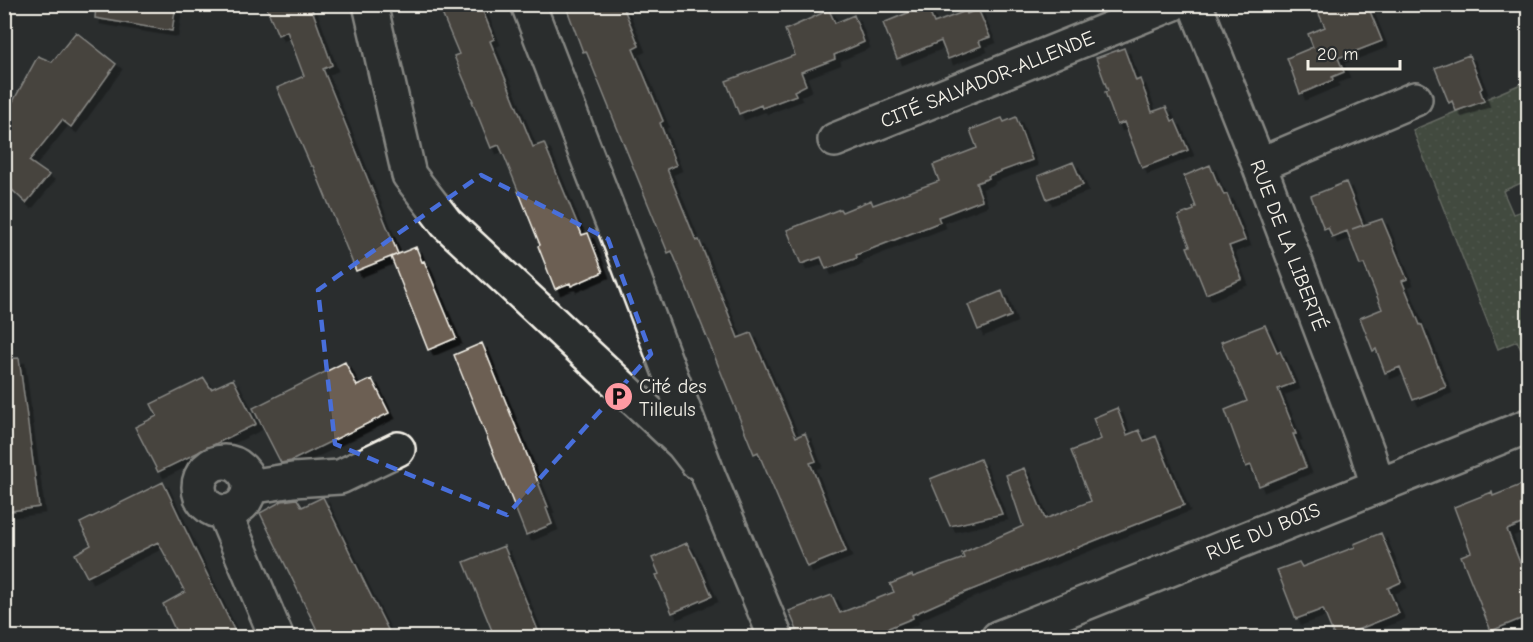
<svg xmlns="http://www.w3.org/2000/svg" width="1533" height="642" font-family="'Comic Neue',sans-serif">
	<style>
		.grass { fill: url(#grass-dots); stroke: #aaaf9e; stroke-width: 1.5 }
		.building { fill: #6c5e53; stroke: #f4f1e8; stroke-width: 1.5; filter: url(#shadow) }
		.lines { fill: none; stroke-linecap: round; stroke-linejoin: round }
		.minor-casing { stroke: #f4f1e8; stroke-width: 38 }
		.minor { stroke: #2a2d2e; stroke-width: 33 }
		.marked { fill: none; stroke: #486fdb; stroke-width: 4.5; stroke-dasharray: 12 8; stroke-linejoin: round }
		.labels { text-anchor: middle; stroke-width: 5; stroke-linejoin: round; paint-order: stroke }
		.street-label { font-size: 20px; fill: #f4f1e8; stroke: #2a2d2e }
		.poi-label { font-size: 20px; fill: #f4f1e8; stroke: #2a2d2e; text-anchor: start }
	</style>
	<defs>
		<pattern id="grass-dots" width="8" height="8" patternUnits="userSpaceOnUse" patternTransform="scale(1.5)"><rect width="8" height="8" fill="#5f6d55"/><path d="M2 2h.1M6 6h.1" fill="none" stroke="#77826d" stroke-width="1.8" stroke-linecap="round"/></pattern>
		<filter id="shadow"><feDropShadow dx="5.5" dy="5.5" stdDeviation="0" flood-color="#0009"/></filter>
	</defs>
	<rect width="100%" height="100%" fill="#2a2d2e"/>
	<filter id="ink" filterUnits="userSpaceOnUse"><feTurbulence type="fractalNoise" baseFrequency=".0167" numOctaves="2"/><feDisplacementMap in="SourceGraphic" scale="12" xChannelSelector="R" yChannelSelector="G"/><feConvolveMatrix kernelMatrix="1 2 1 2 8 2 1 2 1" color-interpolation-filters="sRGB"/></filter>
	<g filter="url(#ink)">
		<path class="grass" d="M1528,81V180L1503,191L1513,214L1528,209V365L1517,341L1498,349L1413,130Z"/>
		<path class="building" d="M96,4H176L172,31L95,18Z
			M265,4H310L332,65L323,69L398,254L356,271L313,166H311L277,88L304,76L287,31L278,35Z
			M438,4H480L494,39L490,41L533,147L544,143L582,235L588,233L603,272L571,286L570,283L555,289L538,246L540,245L505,158L499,145L491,148L472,101H473L454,56L459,54Z
			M565,4H622L639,46L633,49L663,121L660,123L676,165L667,169L696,241L699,240L738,338L751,333L796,437L805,433L816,461L810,463L846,551L807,567L758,452L754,454L672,251L668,253L586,51L583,52Z
			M1336,4H1367L1382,41L1338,58L1344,72L1332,77L1333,80L1300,94L1287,58L1313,47L1308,34L1325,27L1318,12Z
			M928,9L934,23L966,11L967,14L978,9L990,37L979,41L981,46L948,59L941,41L897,59L883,23L915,10L917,13Z
			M829,10L835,23L854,15L864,42L834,55L835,59L801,72L806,85L794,91L796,95L762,108L761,105L739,114L726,81L795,55L785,30Z
			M76,32L116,64L71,127L62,120L29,161L49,175L26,203L9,187L4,192V118L38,56L52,62Z
			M1124,48L1136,81L1140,79L1152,112L1166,107L1172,121L1175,120L1188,150L1142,168L1124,122L1117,125L1105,92L1108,91L1096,58Z
			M1469,55L1482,88L1480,90L1484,101L1456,111L1452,101L1449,103L1435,68Z
			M1016,117L1032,160L988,176L989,178L976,183L982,200L938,217L940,222L856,255L857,258L826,269L821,257L801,264L787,230L840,209L842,212L871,200L873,205L939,181L933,165L977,148L970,130L1002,118L1004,122Z
			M1073,162L1083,185L1047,199L1038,176Z
			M1210,165L1218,185L1219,184L1224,195L1227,194L1245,240L1229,246L1242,279L1206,294L1187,247L1190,246L1178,216L1194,210L1193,208L1196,207L1184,176Z
			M1346,182L1363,225L1352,229L1382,219L1407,279L1402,281L1420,325H1422L1446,387L1413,400L1400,367L1385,373L1376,349L1373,351L1360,318L1382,309L1364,264L1360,265L1347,231L1332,237L1328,227L1324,229L1311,196Z
			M416,247L422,262L424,261L456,338L428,350L391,257Z
			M1002,291L1011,316L978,330L968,305Z
			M1265,325L1277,352L1280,351L1294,383L1278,389L1296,434H1293L1306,467L1259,486L1251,465L1246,467L1225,410L1247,401L1221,342Z
			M482,343L548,507L546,508L552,524L526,535L454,355Z
			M19,358L39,507L4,512V359Z
			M345,362L357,386L372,379L389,413L291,461L281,463L253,408Z
			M204,378L211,389L233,379L256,424L158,472L135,427L157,416L151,404Z
			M1117,408L1127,435L1139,430L1144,441L1156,436L1184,505L941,602L912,615L913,618L864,638H794L793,631L797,630L789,611L832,595L840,613L894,592L890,584L912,575L913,577L964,558L962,553L1023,526L1006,475L1024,468L1045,519L1091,501L1071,451L1101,439L1093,418Z
			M980,459L1002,514L950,526L930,479Z
			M163,482L185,529L238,638H179L163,604L185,592L158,542L87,577L75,554L91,545L80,523Z
			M1528,482V521L1507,530L1528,583V616L1491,631L1461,556L1471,552L1454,507L1492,492L1493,496Z
			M323,497L369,592L392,638H321L260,513L282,501L297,499L302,507Z
			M1381,533L1401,582L1388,588L1399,613L1337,638H1335L1323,609L1296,619L1277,570L1299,562L1302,567L1355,547L1354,544Z
			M687,543L694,557H695L712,596L672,613L656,575L659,574L652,558Z
			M504,546L524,596L541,638H495L464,562Z"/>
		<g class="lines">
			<defs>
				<path id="minor" d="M370,4L409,175L446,223L683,444L697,462
					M528,4L626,257L709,477L776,638
					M1195,4L1259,165L1367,451L1378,486
					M835,140L1172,4
					M1259,165L1415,99
					M199 487a25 25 0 1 1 50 0a25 25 0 1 1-50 0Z
					M249,487L293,480L340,477L398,449
					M224,512L277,638
					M998,638L1528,426"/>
			</defs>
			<use href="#minor" class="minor-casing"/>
			<use href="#minor" class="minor"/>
		</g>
	</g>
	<path d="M0 0H1533V642H0ZM481,175L608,239L651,354L507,515L335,444L318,290Z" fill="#2a2d2e" fill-opacity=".55" fill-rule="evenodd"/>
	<path class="marked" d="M481,175L608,239L651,354L507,515L335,444L318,290Z"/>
	<defs>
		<symbol id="parking-disc" viewBox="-11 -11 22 22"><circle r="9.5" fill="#ff9aa2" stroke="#2a2d2e"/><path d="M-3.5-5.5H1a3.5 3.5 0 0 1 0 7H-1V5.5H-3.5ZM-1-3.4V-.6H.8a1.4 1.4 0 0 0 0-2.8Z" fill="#111"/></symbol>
	</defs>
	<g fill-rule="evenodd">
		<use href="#parking-disc" x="602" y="380" width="33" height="33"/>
	</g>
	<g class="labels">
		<g class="street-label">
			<text transform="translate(987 79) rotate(-22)" y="7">CITÉ SALVADOR-ALLENDE</text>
			<text transform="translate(1289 245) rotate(69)" y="7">RUE DE LA LIBERTÉ</text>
			<text transform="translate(1263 531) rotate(-22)" y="7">RUE DU BOIS</text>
		</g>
		<g class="poi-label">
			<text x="639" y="393">Cité des<tspan x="639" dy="23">Tilleuls</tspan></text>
		</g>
	</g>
	<rect width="1533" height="642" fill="none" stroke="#2a2d2e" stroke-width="24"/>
	<rect x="12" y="12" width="1509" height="618" fill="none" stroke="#f4f1e8" stroke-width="2" filter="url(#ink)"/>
	<path d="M1308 60v9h92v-9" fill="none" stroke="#f4f1e8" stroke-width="3"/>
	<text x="1317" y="60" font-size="18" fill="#f4f1e8" stroke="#2a2d2e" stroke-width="4.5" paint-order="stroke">20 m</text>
</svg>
